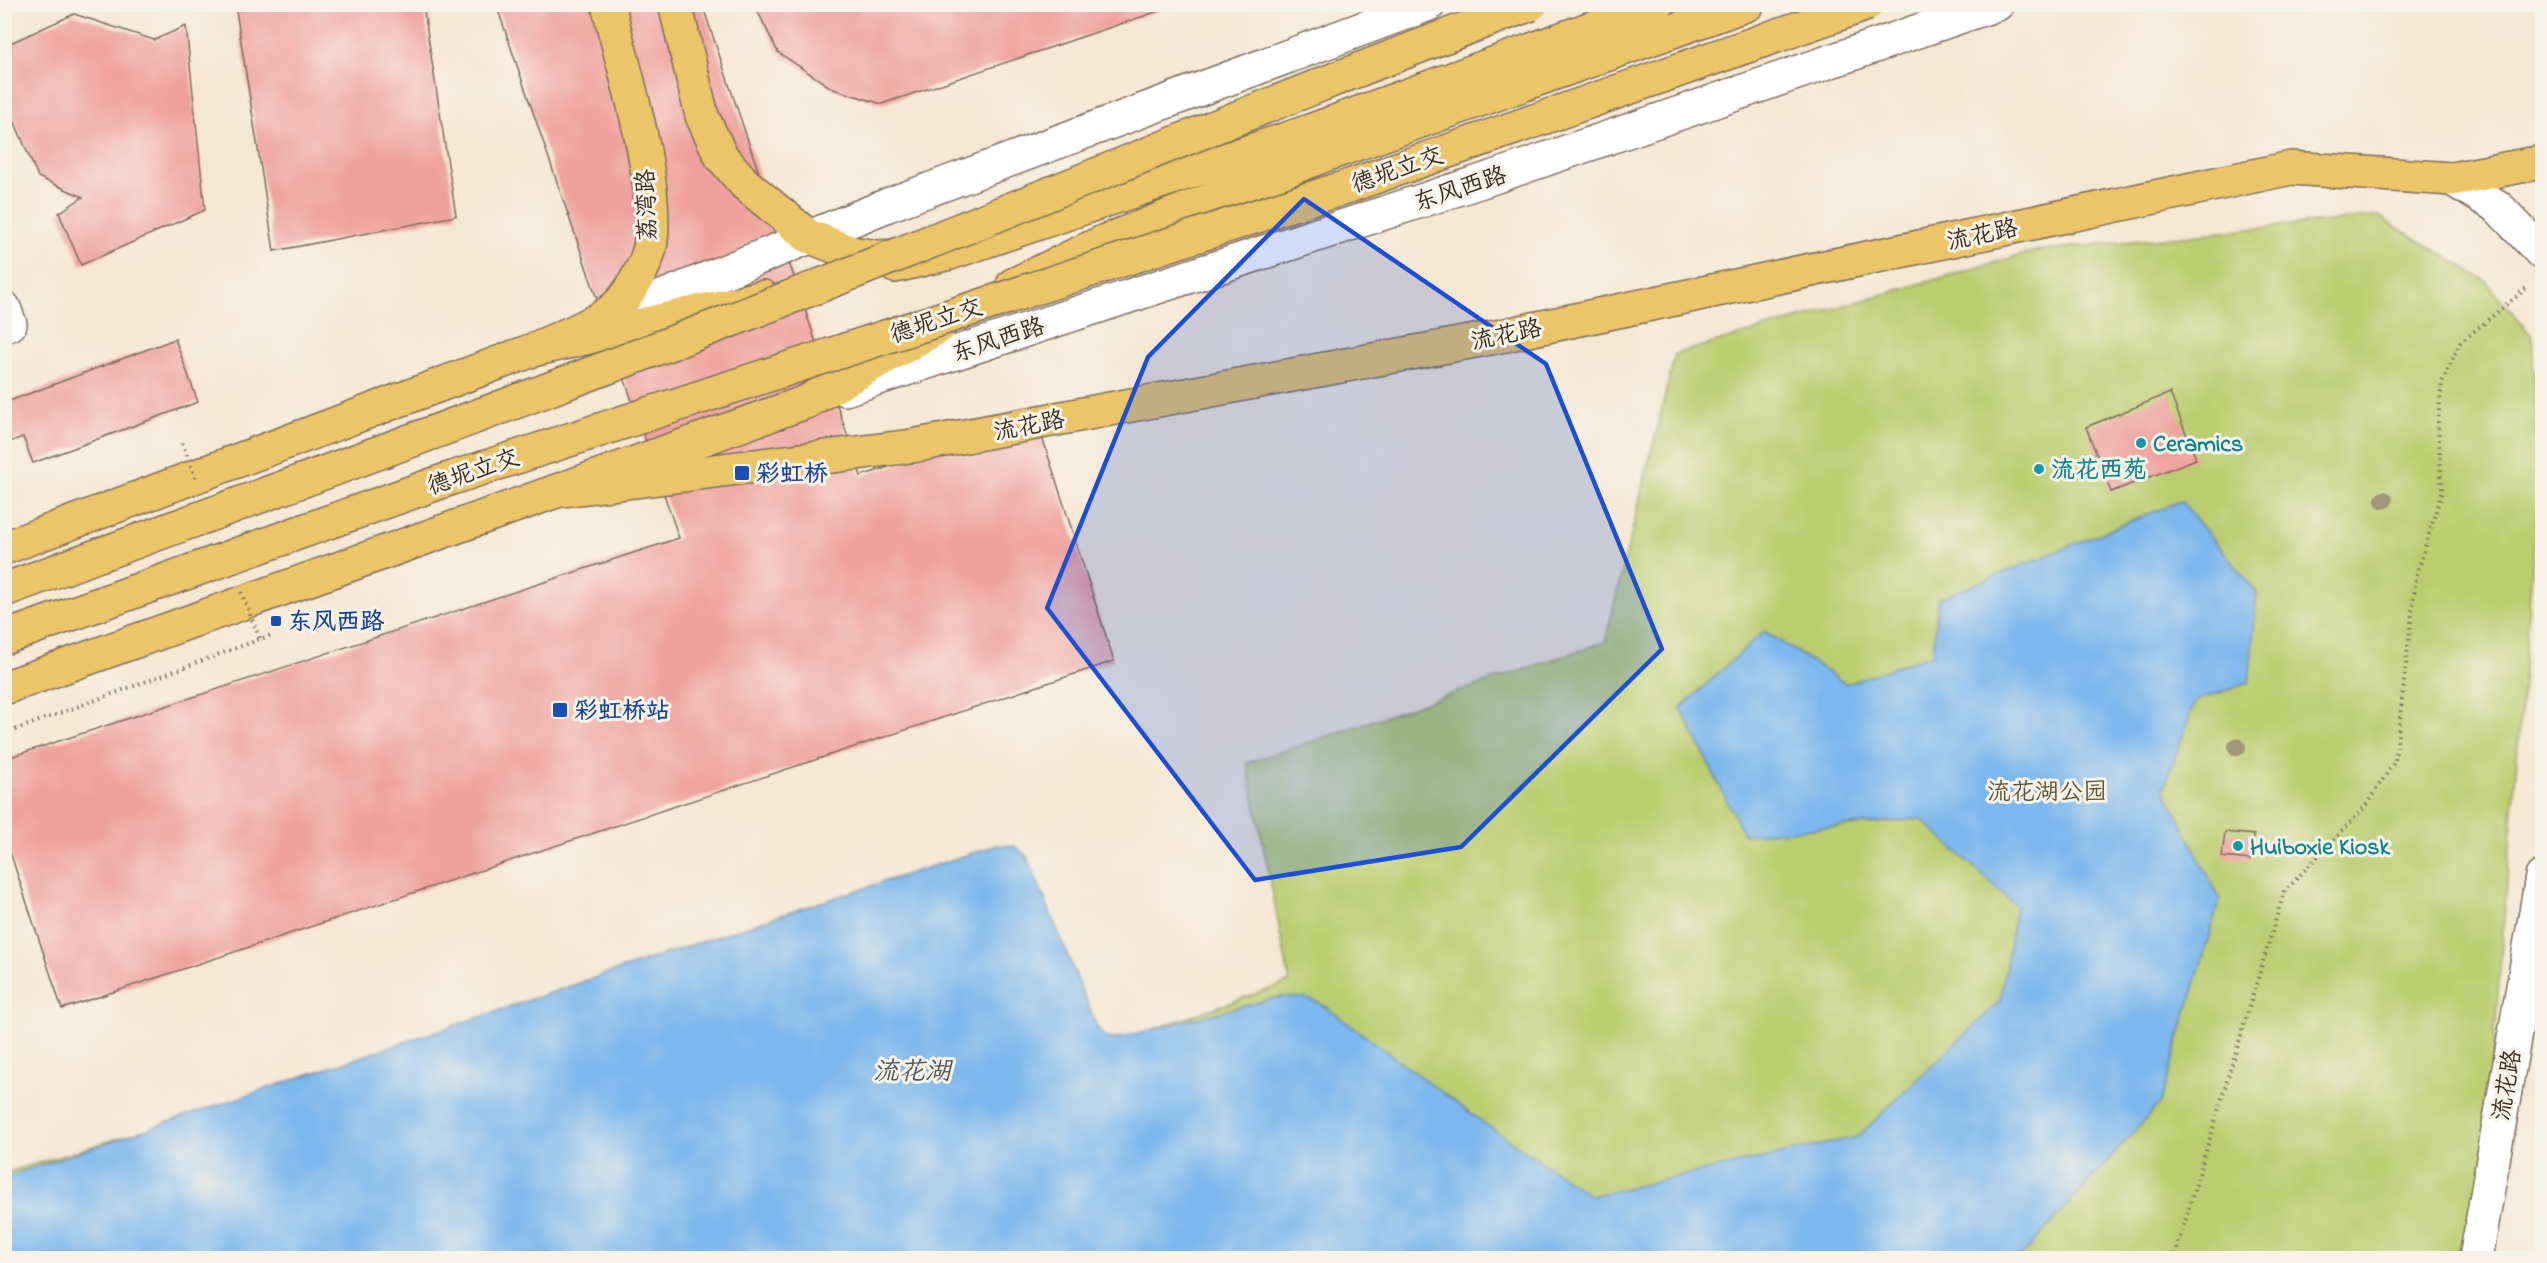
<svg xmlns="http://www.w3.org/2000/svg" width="2547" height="1263" font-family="'Indie Flower','LXGW WenKai TC',sans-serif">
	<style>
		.green { fill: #bbcd70; stroke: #7b7c47; stroke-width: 1.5 }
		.water { fill: #7bb7ed; stroke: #5b7086; stroke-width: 1.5 }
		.building { fill: #efa29d }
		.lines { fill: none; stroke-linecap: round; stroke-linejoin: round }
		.minor-casing { stroke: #7c6c5d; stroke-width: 36 }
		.major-casing { stroke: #7c6c5d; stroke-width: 36 }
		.path { stroke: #7c6c5d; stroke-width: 4; stroke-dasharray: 1.5 4.5; stroke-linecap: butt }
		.minor { stroke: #fff; stroke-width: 33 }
		.major { stroke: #ecc569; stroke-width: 33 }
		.highway-bridge-casing { stroke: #7c6c5d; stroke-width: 36; stroke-linecap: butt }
		.path-bridge { stroke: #7c6c5d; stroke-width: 4; stroke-dasharray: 1.5 4.5; stroke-linecap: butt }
		.highway-bridge { stroke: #ecc569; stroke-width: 33 }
		.tree { fill: #a0967a }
		.marked { fill: #1d4ed8; fill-opacity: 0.2; stroke: #1d4ed8; stroke-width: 4.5; stroke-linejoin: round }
		.culture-dot { fill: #0f9aa8; stroke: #f7f3e8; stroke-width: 2 }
		.transit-dot { fill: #1a4fb4; stroke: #f7f3e8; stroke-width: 2 }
		.labels { text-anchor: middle; stroke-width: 6; stroke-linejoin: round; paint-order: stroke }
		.street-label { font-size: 24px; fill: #3b2a1e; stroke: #f7f3e8 }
		.culture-label { font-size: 24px; font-weight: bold; fill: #0d838f; stroke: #f7f3e8; text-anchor: start }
		.transit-label { font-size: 24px; font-weight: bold; fill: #164399; stroke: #f7f3e8; text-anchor: start }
		.park-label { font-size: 24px; fill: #5b5332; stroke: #f7f3e8 }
		.water-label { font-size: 26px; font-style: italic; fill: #4e545c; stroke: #f7f3e8 }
	</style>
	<rect width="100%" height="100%" fill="#f7f3e8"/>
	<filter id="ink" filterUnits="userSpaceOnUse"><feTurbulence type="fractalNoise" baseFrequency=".0167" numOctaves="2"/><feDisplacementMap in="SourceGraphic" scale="12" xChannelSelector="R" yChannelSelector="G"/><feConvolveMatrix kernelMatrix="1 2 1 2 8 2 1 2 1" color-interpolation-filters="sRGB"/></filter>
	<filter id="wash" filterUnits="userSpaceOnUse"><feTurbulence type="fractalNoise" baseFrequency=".008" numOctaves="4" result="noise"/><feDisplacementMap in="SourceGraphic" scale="24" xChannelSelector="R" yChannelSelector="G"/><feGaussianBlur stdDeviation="1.35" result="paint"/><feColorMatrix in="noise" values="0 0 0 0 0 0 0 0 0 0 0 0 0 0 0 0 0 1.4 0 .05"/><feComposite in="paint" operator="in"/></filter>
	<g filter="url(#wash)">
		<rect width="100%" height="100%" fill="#f5e7d2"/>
		<path class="green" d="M2378,216L2485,280L2532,336L2539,481L2477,1258H5V1173L975,875L1061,1061L1290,982L1247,763L1605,642L1675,354L2035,251Z"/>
		<path class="water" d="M2181,501L2257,592L2249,683L2195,701L2164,789L2220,899L2160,1103L2020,1258H5V1177L763,921L997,845L1014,846L1027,856L1097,1027L1107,1038L1114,1039L1279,997L1305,998L1320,1003L1480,1120L1591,1196L1857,1137L2000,1001L2016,906L1921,819L1744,835L1681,708L1764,631L1846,684L1933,654L1938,599Z"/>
		<g id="blocks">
			<path class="building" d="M235,4H423L456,216L274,251Z
				M496,4H702L861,476L1036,418L1114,661L62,1009L4,834V759L679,538Z
				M754,4H1177V5L882,104L833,89L778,52Z
				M74,14L154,40L186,26L205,210L81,265L59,213L83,197L38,177L4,97V46Z
				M175,339L198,402L33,463L23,437L4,444V403Z
				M2170,393L2196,459L2111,492L2086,427Z
				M2225,832L2254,835L2251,860L2222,857Z"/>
		</g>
	</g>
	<g filter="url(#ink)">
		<use href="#blocks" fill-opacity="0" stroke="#7c6c5d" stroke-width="1.5"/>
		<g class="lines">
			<defs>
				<path id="minor" d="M2452,179L2498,207L2542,253
					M4,308L10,324L4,326
					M596,324L888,205L1429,4
					M845,389L1488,179L1997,4
					M2476,1258L2542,877"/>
				<path id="major" d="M675,4L702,116L721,156L745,184L808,236L852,253L877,257L901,256
					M895,266L950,253L1310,131L1657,4
					M1013,285L1105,241L1320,157L1748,4
					M533,350L763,297
					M556,491L912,446L1491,338L2291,168L2452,179L2542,162
					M4,548L533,350C557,338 591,327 611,311C628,299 649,262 651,241C658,174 624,72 608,4
					M4,688L806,402L939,327"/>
			</defs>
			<use href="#minor" class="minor-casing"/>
			<use href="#major" class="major-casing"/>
			<path class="path" d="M4,734L274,634
				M2170,1258L2175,1254L2284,892L2364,808L2395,761L2416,577L2442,491L2438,422L2442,382L2460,343L2529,286"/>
			<use href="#minor" class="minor"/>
			<use href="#major" class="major"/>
			<defs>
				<path id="highway-bridge" d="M4,590C303,480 602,373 897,255C1108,171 1318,83 1531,4
					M4,638L449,479L1349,186L1867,4"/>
			</defs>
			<use href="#highway-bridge" class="highway-bridge-casing"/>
			<path class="path-bridge" d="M182,443L197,482
				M241,592L260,639"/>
			<use href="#highway-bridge" class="highway-bridge"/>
		</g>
		<g class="tree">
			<circle cx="2384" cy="500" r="9"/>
			<circle cx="2237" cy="747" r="9"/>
		</g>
	</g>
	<path class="marked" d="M1304,199L1546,364L1662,649L1461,847L1255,880L1047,608L1148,357Z"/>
	<g class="culture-dot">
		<circle cx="2141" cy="443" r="6"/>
		<circle cx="2039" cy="469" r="6"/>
		<circle cx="2238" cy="846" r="6"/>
	</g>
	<g class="transit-dot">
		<rect x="734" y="465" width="16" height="16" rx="3"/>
		<rect x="270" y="615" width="12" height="12" rx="3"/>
		<rect x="552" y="702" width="16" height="16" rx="3"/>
	</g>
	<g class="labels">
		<g class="street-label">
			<text transform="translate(1397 169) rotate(-19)" y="8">德坭立交</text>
			<text transform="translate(1460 188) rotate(-18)" y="8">东风西路</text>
			<text transform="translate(646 205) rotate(-92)" y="8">荔湾路</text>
			<text transform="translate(1982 234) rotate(-12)" y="8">流花路</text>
			<text transform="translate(936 320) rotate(-18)" y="8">德坭立交</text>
			<text transform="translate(1506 334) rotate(-12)" y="8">流花路</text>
			<text transform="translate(998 339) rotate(-18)" y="8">东风西路</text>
			<text transform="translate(1029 425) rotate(-11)" y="8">流花路</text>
			<text transform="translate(473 471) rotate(-19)" y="8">德坭立交</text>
			<text transform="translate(2506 1085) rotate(-80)" y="8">流花路</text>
		</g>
		<g class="culture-label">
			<text x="2153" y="451">Ceramics</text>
			<text x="2051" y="477">流花西苑</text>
			<text x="2250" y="854">Huiboxie Kiosk</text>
		</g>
		<g class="transit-label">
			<text x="756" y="481">彩虹桥</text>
			<text x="288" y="629">东风西路</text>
			<text x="574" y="718">彩虹桥站</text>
		</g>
		<g class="park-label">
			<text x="2047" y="799">流花湖公园</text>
		</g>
		<g class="water-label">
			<text x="912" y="1079">流花湖</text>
		</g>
	</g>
	<rect width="2547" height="1263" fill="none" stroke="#f7f3e8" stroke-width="24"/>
</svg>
